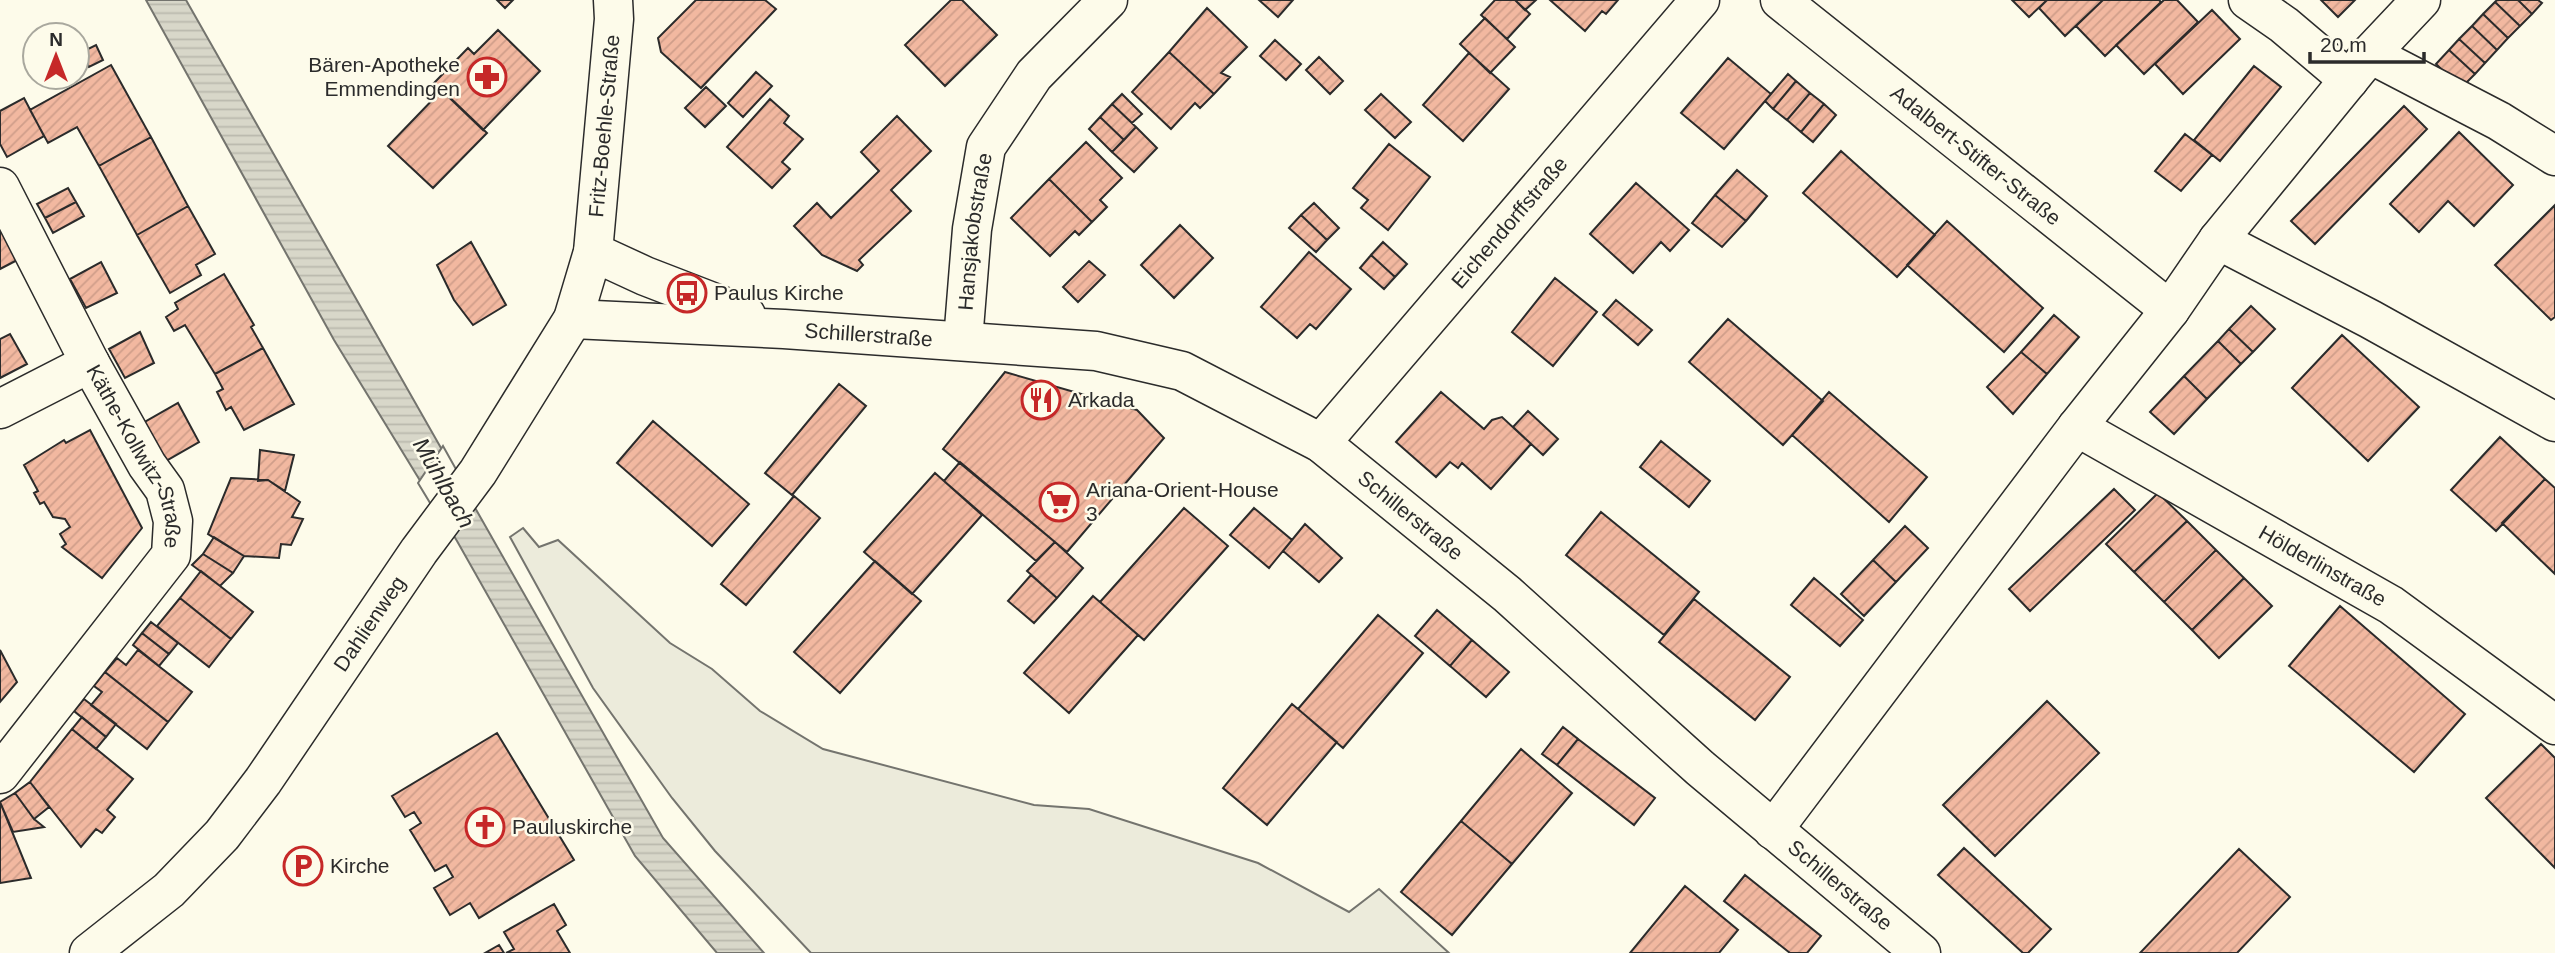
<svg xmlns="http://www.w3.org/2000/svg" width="2555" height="953" font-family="Helvetica,sans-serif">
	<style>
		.park { fill: #ecebdb; stroke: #74746e; stroke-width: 2 }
		.water { fill: url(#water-rules); stroke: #74746e; stroke-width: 2 }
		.pier { fill: #fdfbea; stroke: #74746e; stroke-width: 2 }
		.building { fill: url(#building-hatch); stroke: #2b2b2b; stroke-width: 2 }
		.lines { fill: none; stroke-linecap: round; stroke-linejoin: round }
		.minor-casing { stroke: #2b2b2b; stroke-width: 41 }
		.minor { stroke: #fdfbea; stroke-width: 38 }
		.labels { text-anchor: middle; stroke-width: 5; stroke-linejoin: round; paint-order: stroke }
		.poi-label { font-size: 21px; fill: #2b2b2b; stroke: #fdfbea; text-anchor: start }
		.street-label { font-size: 21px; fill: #2b2b2b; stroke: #fdfbea }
		.water-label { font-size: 23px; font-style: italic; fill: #2b2b2b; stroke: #fdfbea }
	</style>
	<defs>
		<pattern id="water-rules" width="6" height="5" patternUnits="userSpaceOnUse" patternTransform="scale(1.75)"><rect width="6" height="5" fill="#d8d7c9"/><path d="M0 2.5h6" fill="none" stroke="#bab9ad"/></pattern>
		<pattern id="building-hatch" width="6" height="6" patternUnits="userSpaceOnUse" patternTransform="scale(1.75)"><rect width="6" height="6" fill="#f2b8a0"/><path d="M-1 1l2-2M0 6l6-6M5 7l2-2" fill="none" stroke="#d09e8a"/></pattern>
	</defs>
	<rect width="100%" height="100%" fill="#fdfbea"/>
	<path class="park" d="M523,528L539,547L558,540L670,643L712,669L760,711L823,749L1034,805L1089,809L1258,863L1349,912L1379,889L1449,953H811L715,851L672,798L593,688L510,537Z"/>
	<path class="water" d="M146,0H186L663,838L764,953H717L635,856L457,541L334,340Z"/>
	<path class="pier" d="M443,446L476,505L447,531L418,483Z"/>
	<path class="building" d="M497,0H513L505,8Z
		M696,0H765L776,9L701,88L661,52L658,38Z
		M951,0H962L997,35L945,86L905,45Z
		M1259,0H1293L1278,17Z
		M1495,0H1515L1530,14L1507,39L1481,15Z
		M1515,0H1536L1525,10Z
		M1550,0H1618L1606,14L1602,11L1585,31Z
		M2012,0H2047L2029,17Z
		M2047,0H2103L2065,36L2039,8Z
		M2103,0H2159L2161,2L2105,56L2076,26Z
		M2164,0H2177L2198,22L2144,74L2116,45Z
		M2321,0H2355L2338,17Z
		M2497,0H2518L2532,14L2520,26L2495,2Z
		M2518,0H2538L2542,3L2532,14Z
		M2495,2L2520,26L2508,38L2483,14Z
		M1207,8L1247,47L1221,73L1230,77L1214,94L1169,52Z
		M2212,10L2240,39L2183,94L2155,64Z
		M2483,14L2508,38L2497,50L2472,26Z
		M1485,18L1515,47L1490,73L1460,44Z
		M2472,26L2497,50L2485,63L2459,39Z
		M498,30L540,71L483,130L434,83L468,48L474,54Z
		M2459,39L2485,63L2475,74L2449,50Z
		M1275,40L1301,64L1286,80L1260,56Z
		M96,45L103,60L89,67L82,52Z
		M2449,50L2475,74L2461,88L2436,64Z
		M1169,52L1214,94L1200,108L1195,103L1171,129L1132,92Z
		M1469,53L1509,89L1463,141L1423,105Z
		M1319,57L1343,81L1330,94L1306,70Z
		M1728,58L1771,94L1724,149L1681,113Z
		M111,65L151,137L99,166L77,127L48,143L30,110Z
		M2254,66L2281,87L2220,161L2194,140Z
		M756,72L772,86L743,117L728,103Z
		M1788,74L1796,81L1773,109L1765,101Z
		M1796,81L1810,93L1787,120L1773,109Z
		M706,87L726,106L705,127L685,108Z
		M442,90L487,133L433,188L388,146Z
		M1810,93L1824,104L1801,132L1787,120Z
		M1122,94L1142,114L1132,123L1112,104Z
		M1381,94L1411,122L1395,138L1365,110Z
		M24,98L44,136L7,157L0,144V111Z
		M770,99L789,116L784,123L803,139L782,162L790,169L772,188L727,147Z
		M1112,104L1136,127L1124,140L1100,117Z
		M1824,104L1836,115L1813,142L1801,132Z
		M2404,106L2427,129L2315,244L2291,221Z
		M897,116L931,151L891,190L911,211L859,260L863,265L857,271L822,255L794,226L817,203L831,218L879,171L861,152Z
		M1100,117L1124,140L1112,152L1089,129Z
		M1136,127L1157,148L1134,172L1112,152Z
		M2459,132L2513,185L2474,226L2448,201L2419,232L2390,204Z
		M2185,134L2212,155L2181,191L2155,171Z
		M151,137L188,206L137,235L99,166Z
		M1086,142L1122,178L1100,200L1107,207L1092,222L1049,179Z
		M1389,144L1430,177L1388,230L1361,208L1368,200L1353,188Z
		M1841,151L1935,235L1897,277L1803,193Z
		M1737,170L1767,196L1746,221L1715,195Z
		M1049,179L1092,222L1079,235L1075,231L1050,256L1011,218Z
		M1636,183L1689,230L1670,251L1661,242L1633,273L1590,234Z
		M68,188L76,202L45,218L37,204Z
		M1715,195L1746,221L1722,247L1692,223Z
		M76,202L84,216L53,233L45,218Z
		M1314,203L1339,228L1327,240L1301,215Z
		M2555,205V317L2551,320L2495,265Z
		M188,206L215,254L196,265L201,275L170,293L137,235Z
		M1301,215L1327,240L1316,252L1289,228Z
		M1947,221L2043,308L2004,352L1907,265Z
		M0,222L23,257L0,269Z
		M1180,225L1213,258L1174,298L1141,265Z
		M471,242L506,305L473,325L454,300L437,265Z
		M1383,242L1407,264L1395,277L1371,255Z
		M1309,252L1351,289L1316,329L1310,324L1297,338L1261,307Z
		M1371,255L1395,277L1384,289L1360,268Z
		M1089,261L1105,275L1078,302L1063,287Z
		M101,262L117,293L86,308L70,279Z
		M224,274L254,325L251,327L263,348L215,374L185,325L174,331L166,317L178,309L175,303Z
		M1555,278L1597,312L1553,366L1512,332Z
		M1616,300L1652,330L1638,345L1603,315Z
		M2251,306L2275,329L2253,352L2229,329Z
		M2054,315L2079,337L2047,374L2021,352Z
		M1728,319L1823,401L1783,445L1689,362Z
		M2229,329L2253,352L2241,364L2218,341Z
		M140,332L154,363L125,378L109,349Z
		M10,334L27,364L0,378V339Z
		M2342,335L2419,407L2368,461L2292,388Z
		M2218,341L2241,364L2207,399L2184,376Z
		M263,348L294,404L244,430L231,407L226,410L217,392L223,389L215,374Z
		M2021,352L2047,374L2013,414L1987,387Z
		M1005,372L1137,410L1164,438L1067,552L943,449Z
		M2184,376L2207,399L2174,434L2150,412Z
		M839,384L866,406L792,495L765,473Z
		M1441,392L1484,429L1492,420L1502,417L1531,444L1491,489L1462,463L1458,468L1450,462L1436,477L1396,442Z
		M1829,392L1927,477L1889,522L1792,435Z
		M178,403L199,442L164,462L143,423Z
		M1528,411L1558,439L1543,455L1513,427Z
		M653,421L749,504L712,546L617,463Z
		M90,430L142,528L102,578L62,547L66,544L60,534L70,527L65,519L53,517L44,502L40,504L34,493L38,491L24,465L64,440L66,443Z
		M2500,437L2545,479L2496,531L2451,490Z
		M1661,441L1710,481L1689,507L1640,467Z
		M260,450L294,455L285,491L268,480L258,481Z
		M960,462L1055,542L1036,561L944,481Z
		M935,473L982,515L912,594L864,552Z
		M231,478L268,480L300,502L292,517L303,519L291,545L281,544L279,558L244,556L208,534Z
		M2545,479L2555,488V574L2502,523Z
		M2114,489L2135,510L2030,611L2009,589Z
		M2158,493L2187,521L2134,572L2106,544Z
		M794,496L820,518L746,605L721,584Z
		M1184,508L1228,546L1144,640L1100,602Z
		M1254,508L1292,540L1269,568L1230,535Z
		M1601,512L1699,592L1664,635L1566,555Z
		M2187,521L2216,550L2164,602L2134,572Z
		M1305,524L1342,558L1319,582L1283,551Z
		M1905,526L1928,548L1896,582L1873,560Z
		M214,537L244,556L233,573L203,554Z
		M1055,542L1083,568L1057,598L1027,571Z
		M2216,550L2244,578L2192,630L2164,602Z
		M203,554L233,573L220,586L192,565Z
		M1873,560L1896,582L1864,616L1841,594Z
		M875,561L921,601L840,693L794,652Z
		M201,571L253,612L231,639L180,598Z
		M1031,575L1057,598L1034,623L1008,601Z
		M1814,578L1863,620L1840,646L1791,605Z
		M2244,578L2272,606L2219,658L2192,630Z
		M1093,596L1138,635L1069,713L1024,673Z
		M180,598L231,639L209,667L157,626Z
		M1694,599L1790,677L1755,720L1659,642Z
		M2340,606L2465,714L2414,772L2289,666Z
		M1437,610L1472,640L1450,666L1415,636Z
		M1378,615L1423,653L1343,748L1298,709Z
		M151,622L178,643L169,654L142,633Z
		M142,633L169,654L159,666L133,645Z
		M1472,640L1509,672L1486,697L1450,666Z
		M0,650L17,682L0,702Z
		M138,650L192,692L168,722L105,672L117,658L126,665Z
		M105,672L168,722L147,749L91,705L102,692L94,686Z
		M84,699L116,724L106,737L74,711Z
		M2047,701L2099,753L1995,856L1943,805Z
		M1292,704L1337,742L1267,825L1223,788Z
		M82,717L106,737L96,749L72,729Z
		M1563,727L1578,739L1557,765L1542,754Z
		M72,729L133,779L107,810L115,817L102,833L96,829L81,847L30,782Z
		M497,733L574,860L479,918L470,903L450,915L434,888L453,877L446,865L435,871L410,830L421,823L414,812L405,817L392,796Z
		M1578,739L1655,798L1634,825L1557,765Z
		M2541,744L2555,758V868L2486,798Z
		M1521,749L1572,793L1512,864L1461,821Z
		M30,782L49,807L34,819L15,793Z
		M15,793L34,819L44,827L13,832L0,802Z
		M0,802L31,878L0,883Z
		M1461,821L1512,864L1452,935L1401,892Z
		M1964,848L2051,929L2028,953H2023L1938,875Z
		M2239,849L2290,897L2237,953H2140Z
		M1745,875L1821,936L1807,953H1790L1724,901Z
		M1685,886L1738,930L1719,953H1630Z
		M554,904L566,925L557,931L570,953H506L514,949L504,932Z
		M499,945L504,953H485Z"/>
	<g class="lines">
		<defs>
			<g id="minor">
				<path id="s1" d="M1780,0L2170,310"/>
				<path d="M2248,0L2284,25L2349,80"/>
				<path d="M2370,54L2499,121L2555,156"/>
				<path id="s2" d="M0,187L90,363L147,465L165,490L173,521L171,555L0,774"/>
				<path d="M2218,240L2370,319L2555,422"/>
				<path d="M593,252L645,276L746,315"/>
				<path id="s3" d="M573,319L784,329L1096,351L1182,371L1321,443L1507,594L1700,768L1921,953"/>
				<path id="s4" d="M963,341L972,229L986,147L1034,75L1108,0"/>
				<path d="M0,409L90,363"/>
				<path id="s5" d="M2077,427L2391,605L2555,725"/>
				<path id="s6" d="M1321,443L1700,0"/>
				<path d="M1773,830L2077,427L2170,310L2218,240L2370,54L2421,0"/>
				<path id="s7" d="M89,953L169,890L222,835L263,781L419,551L478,472L573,319L593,252L614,19L613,0"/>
			</g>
		</defs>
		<use href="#minor" class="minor-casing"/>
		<use href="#minor" class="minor"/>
	</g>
	<defs>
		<symbol id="pharmacy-ring" viewBox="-11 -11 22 22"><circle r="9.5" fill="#fdfbea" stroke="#c62828" stroke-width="1.5"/><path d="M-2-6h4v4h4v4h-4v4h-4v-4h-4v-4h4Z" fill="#c62828"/></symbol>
		<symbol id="bus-ring" viewBox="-11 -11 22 22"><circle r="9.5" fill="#fdfbea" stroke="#c62828" stroke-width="1.5"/><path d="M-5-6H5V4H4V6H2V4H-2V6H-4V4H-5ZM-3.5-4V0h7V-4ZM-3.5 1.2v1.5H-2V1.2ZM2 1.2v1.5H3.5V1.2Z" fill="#c62828"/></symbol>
		<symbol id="restaurant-ring" viewBox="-11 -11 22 22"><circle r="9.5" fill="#fdfbea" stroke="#c62828" stroke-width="1.5"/><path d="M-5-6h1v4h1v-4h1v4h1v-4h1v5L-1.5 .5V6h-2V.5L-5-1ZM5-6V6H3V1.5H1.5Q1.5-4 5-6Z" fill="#c62828"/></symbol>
		<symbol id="supermarket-ring" viewBox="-11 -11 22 22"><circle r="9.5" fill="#fdfbea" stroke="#c62828" stroke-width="1.5"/><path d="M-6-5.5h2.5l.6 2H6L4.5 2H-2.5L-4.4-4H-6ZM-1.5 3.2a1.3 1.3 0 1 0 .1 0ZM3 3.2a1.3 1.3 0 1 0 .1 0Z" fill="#c62828"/></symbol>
		<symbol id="church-ring" viewBox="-11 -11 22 22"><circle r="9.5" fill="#fdfbea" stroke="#c62828" stroke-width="1.5"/><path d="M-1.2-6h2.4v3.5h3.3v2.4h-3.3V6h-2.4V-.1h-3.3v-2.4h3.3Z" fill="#c62828"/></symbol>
		<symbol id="parking-ring" viewBox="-11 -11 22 22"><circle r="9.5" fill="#fdfbea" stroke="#c62828" stroke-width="1.5"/><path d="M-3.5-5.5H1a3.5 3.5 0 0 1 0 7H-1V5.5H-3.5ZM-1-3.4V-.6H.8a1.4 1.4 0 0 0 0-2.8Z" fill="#c62828"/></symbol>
	</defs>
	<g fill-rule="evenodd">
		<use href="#pharmacy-ring" x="465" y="55" width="44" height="44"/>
		<use href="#bus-ring" x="665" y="271" width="44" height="44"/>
		<use href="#restaurant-ring" x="1019" y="378" width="44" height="44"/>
		<use href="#supermarket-ring" x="1037" y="480" width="44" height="44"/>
		<use href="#church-ring" x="463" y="805" width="44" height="44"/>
		<use href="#parking-ring" x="281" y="844" width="44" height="44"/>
	</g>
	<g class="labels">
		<g class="poi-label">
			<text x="460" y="72" text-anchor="end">Bären-Apotheke<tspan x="460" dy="24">Emmendingen</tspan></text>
			<text x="714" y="300">Paulus Kirche</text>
			<text x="1068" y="407">Arkada</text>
			<text x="1086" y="497">Ariana-Orient-House<tspan x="1086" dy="24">3</tspan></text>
			<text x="512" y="834">Pauluskirche</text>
			<text x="330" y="873">Kirche</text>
		</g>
		<g class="street-label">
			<text dy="7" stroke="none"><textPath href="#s7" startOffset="999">Fritz-Boehle-Straße</textPath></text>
			<text dy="7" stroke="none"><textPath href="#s1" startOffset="250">Adalbert-Stifter-Straße</textPath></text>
			<text dy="7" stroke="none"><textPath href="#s6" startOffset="290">Eichendorffstraße</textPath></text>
			<text dy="7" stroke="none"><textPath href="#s4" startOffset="110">Hansjakobstraße</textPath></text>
			<text dy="7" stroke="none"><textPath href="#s3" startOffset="296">Schillerstraße</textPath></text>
			<text dy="7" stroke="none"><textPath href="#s2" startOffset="303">Käthe-Kollwitz-Straße</textPath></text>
			<text dy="7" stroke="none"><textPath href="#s3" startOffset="884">Schillerstraße</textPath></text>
			<text dy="7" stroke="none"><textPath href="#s5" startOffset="282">Hölderlinstraße</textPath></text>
			<text dy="7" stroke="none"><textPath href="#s7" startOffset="436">Dahlienweg</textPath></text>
			<text dy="7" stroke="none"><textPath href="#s3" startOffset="1451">Schillerstraße</textPath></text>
		</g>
		<g class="water-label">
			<text transform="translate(444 483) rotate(60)" y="8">Mühlbach</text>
		</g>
	</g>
	<g transform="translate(56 56)"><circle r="33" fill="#fdfbea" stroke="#a9a89e" stroke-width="2"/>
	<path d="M0-5L12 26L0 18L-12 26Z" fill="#c62828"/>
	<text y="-10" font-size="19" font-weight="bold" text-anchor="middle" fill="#2b2b2b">N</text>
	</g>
	<path d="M2310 52v10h114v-10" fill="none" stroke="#2b2b2b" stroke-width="3.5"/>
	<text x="2320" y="52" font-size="21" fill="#2b2b2b" stroke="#fdfbea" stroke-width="5" paint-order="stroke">20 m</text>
</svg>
